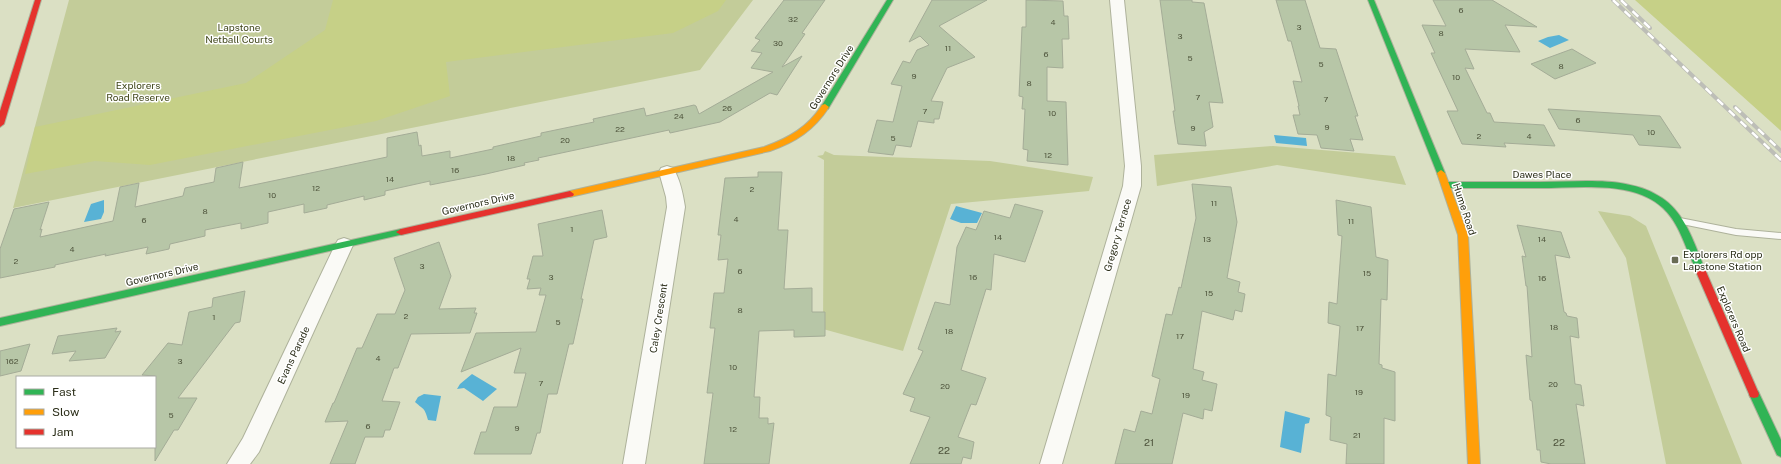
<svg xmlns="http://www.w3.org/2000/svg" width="1781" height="464" font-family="'Public Sans',sans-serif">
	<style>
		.green { fill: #c3cc99 }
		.forest { fill: #c6d087 }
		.water { fill: #58b2d5 }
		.building { fill: #b7c6a7; stroke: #a4ac97 }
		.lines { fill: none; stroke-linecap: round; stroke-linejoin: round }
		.lane-casing { stroke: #aeb29b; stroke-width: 2 }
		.street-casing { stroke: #aeb29b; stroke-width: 2 }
		.fast-casing { stroke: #aeb29b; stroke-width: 2 }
		.slow-casing { stroke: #aeb29b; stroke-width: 2 }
		.jam-casing { stroke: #aeb29b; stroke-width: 2 }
		.lane { fill: #fafaf6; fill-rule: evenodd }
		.street { fill: #fafaf6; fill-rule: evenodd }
		.fast { fill: #30b455; fill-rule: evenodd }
		.slow { fill: #ff9f0a; fill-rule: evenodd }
		.jam { fill: #e5322d; fill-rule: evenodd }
		.rail-casing { stroke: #bdbeb7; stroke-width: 4 }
		.rail { stroke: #fff; stroke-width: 2.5; stroke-dasharray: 8; stroke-linecap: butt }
		.poi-dot { fill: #696c55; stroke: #fff; stroke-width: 1.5 }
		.labels { text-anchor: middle; stroke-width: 3; stroke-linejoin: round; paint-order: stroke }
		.number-label { font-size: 8px; fill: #4e543c }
		.park-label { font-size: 10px; fill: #41471b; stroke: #fff }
		.street-label { font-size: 10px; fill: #2b2e19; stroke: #fff }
		.poi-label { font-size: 10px; fill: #2b2e19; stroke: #fff; text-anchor: start }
		.near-number-label { font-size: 10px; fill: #4e543c }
	</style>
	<rect width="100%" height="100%" fill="#dbe0c4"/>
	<path class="green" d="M69,0H753L700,70L13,208Z
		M1273,146L1395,156L1406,185L1277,165L1157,186L1154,155Z
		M825,151L834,155L990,161L1093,177L1089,191L951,204L903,351L823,329L824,160L817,156L823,155Z
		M1598,211L1630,216L1646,226L1742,464H1666L1626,258Z"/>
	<path class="forest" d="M333,0H726L718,11L673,33L446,62L450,96L376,121L150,165L95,161L25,174L35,127L246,83L325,30Z
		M1635,0H1781V131Z"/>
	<path class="water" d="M1559,35L1569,40L1550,48L1538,41L1548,37Z
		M1274,135L1306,138L1307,146L1276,143Z
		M104,200V212L101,219L84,222L91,204Z
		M956,206L982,213L977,223H961L950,219Z
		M472,374L497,389L483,401L464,388L457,389L460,384Z
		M424,394L441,396L436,421L428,420C424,407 425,411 415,402L418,397Z
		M1285,411L1310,418L1309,423L1305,424L1301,453L1280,447Z"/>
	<path class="building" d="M784,0H825L802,33L805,34L782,67L802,56L777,95L770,93L720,122L670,133L669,130L538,158L539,160L524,163L525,165L486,174L430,185V181L385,191V195L364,200V196L327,205V208L304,213V204L268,212V223L241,229V223L205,230V236L170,244L169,249L146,254L148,247L105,256L106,254L55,265V267L0,278V249L14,209L49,202L40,230L42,229L40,237L113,221L120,187L139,183L135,207L183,196L185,188L214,182L216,168L243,162L239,188L387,157V138L417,132L419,146L421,145L422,156L450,151V158L493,149V147L541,136V133L594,122L593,119L644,108L646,116L694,105L696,106L699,114L773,72L751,68L762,53L751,51L760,40L755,38Z
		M932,0H987L939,26L975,57L947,68L931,101L943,102L939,119H934V123L918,121L911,147L896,145L893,155L868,152L877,120L893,122L902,86L891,84L903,61L910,63L917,50L929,45L920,36L909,42Z
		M1026,0L1063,1L1064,16H1068L1069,39H1062L1063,68L1047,67V101L1066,102L1068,165L1027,161L1028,150L1023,149L1025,109H1022L1023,97L1019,96L1022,27H1026Z
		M1160,0H1192V2L1204,3L1223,103L1209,102L1213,127L1204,132L1206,146L1178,144L1173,111H1175Z
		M1276,0H1305L1320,48L1336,49L1358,116H1355L1363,140L1350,139L1354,151L1321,148L1317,135L1298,134L1293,115H1300L1298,106H1299L1293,81L1302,82L1291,41H1288Z
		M1433,0H1492L1537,27L1505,25L1520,52L1465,49L1474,69L1465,68L1487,113H1490L1494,122L1544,125L1555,146L1504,143L1506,147L1462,144L1447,111H1458L1431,53H1435L1422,25L1446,26Z
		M1572,49L1596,63L1555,79L1531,64Z
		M1548,109L1660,116L1681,148L1639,145L1633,135L1559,129Z
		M758,172H782L778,230H788L784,289L812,288V312H825V336L794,337V330L759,331L754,397H760L759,418H768V424L774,423L769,464H704L713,393H707L715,328H710L714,293H724L728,259L718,260L721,235H718L725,178L758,177Z
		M1192,184L1231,187L1237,222L1227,278L1240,282L1238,292L1245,294L1242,312L1235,310L1233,320L1202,311L1193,369L1204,372L1202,380L1217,384L1212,411L1204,409L1203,419L1183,413L1172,464H1115L1124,429L1135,432L1141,411L1152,414L1160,379L1152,376L1166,314L1172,315L1179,287L1181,288L1196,218Z
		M1336,200L1371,207L1376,257L1388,260L1387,300L1381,299L1379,364L1382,365V368L1395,372V421L1384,418V464H1346L1347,444L1330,440L1331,417L1326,415L1328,374L1336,376L1340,326L1328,323L1329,302L1337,304L1342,236L1338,235Z
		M1015,204L1043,211L1025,262L994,254L991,290L986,289L961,370L986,378L976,405L971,404L958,437L974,442L971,459L963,457L961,464H910L930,417L910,411L915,398L903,394L923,351L918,349L935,302L950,305L957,247L966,227L976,230L984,211L1010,218Z
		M602,210L607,237L594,240L581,299H583L573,344H569L557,394H548L540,433H537L531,454H474L481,432H486L494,407H517L526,373H514L521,348L461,372L476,333L536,332L546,295H539L541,288L527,289L530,279H527L533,256H543L538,224Z
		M1517,225L1561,232L1570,258L1555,255L1564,312L1566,313L1567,316L1577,318L1579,338L1570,336L1575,384L1581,385L1584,406L1576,404L1585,464H1551L1541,462L1540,450H1537L1532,401L1530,400L1526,355L1532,357L1527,286H1526L1522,256L1526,257Z
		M439,242L451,276L439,309L476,308L474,313H477L470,333L411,334L398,368H394L382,401L400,402L390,430H385L383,437H365L355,464H330L348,421L325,422L333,403H334L357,348H362L377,314H395L405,290L394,258Z
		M245,291L240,322L235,323L178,398H197L178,430H174L155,461V376L142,375L168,343L182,345L189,312L212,307L213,298Z
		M117,328L115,332L121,331L105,358L69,361L76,351L52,354L58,336Z
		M30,344L21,371L0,376V351Z"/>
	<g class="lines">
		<defs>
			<path id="lane" d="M1680,218L1736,229L1781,233V239L1736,235L1677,223L1676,221Z"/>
			<path id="street" d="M1110,0H1124L1141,166V186L1062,464H1040L1123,186L1125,166Z
				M667,166L673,168C680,179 683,194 685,207L645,464H623L667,207L666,197L659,172L661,168Z
				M344,238L350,240L353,245L259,452L250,464H227L243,438L335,245L338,240Z"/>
			<path id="fast" d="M887,0H893L828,109H822L821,107Z
				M1368,0H1374L1445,173L1444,175H1438L1437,173Z
				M1446,182C1477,182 1509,182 1540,182C1579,182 1628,175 1662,198C1685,213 1694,243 1704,267L1702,269H1696C1685,249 1681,225 1663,208C1633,180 1578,188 1540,188C1509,188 1477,188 1446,188L1442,185Z
				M401,229L404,230L406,232L404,234L0,326V318Z
				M1754,390L1758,391L1781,440V457L1777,455L1749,394L1750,391Z"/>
			<path id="slow" d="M825,104L829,107C814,130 796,142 770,151L570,197L566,194L570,191L764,147C789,138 808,127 822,105Z
				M1441,170L1445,173L1468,235L1480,464H1468L1458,235L1437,173Z"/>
			<path id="jam" d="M35,0H41L4,124L0,127V111Z
				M570,191L574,194L573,196L401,235L396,232L401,229Z
				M1699,264L1702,265L1704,267L1759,394L1758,397L1754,398L1750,397L1749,394L1694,267L1696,265Z"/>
		</defs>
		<use href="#lane" class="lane-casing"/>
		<use href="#street" class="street-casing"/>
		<use href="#fast" class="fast-casing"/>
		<use href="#slow" class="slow-casing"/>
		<use href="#jam" class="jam-casing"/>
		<use href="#lane" class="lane"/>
		<use href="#street" class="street"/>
		<use href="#fast" class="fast"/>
		<use href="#slow" class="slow"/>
		<use href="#jam" class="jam"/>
		<defs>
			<path id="rail" d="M1613,0L1781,160
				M1621,0L1650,28
				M1735,107L1781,151"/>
		</defs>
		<use href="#rail" class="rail-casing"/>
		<use href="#rail" class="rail"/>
	</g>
	<rect class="poi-dot" x="1671" y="256" width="8" height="8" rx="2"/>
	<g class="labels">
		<g class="number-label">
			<text x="1461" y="13">6</text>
			<text x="793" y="22">32</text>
			<text x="1053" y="25">4</text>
			<text x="1299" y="30">3</text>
			<text x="1441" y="36">8</text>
			<text x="1180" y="39">3</text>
			<text x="778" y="46">30</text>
			<text x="948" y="51">11</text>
			<text x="1046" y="57">6</text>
			<text x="1190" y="61">5</text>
			<text x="1321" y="67">5</text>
			<text x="1561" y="69">8</text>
			<text x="914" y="79">9</text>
			<text x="1456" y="80">10</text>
			<text x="1029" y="86">8</text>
			<text x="1198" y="100">7</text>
			<text x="1326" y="102">7</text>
			<text x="727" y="111">26</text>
			<text x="925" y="114">7</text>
			<text x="1052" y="116">10</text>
			<text x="679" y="119">24</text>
			<text x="1578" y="123">6</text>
			<text x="1327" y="130">9</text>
			<text x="1193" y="131">9</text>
			<text x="620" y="132">22</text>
			<text x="1651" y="135">10</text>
			<text x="1479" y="139">2</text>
			<text x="1529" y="139">4</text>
			<text x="893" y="141">5</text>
			<text x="565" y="143">20</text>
			<text x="1048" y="158">12</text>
			<text x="511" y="161">18</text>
			<text x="455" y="173">16</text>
			<text x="390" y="182">14</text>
			<text x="316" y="191">12</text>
			<text x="752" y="192">2</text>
			<text x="272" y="198">10</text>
			<text x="1214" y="206">11</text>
			<text x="205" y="214">8</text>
			<text x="736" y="222">4</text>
			<text x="144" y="223">6</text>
			<text x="1351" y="224">11</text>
			<text x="572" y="232">1</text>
			<text x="998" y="240">14</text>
			<text x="1207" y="242">13</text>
			<text x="1542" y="242">14</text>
			<text x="72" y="252">4</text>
			<text x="16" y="264">2</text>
			<text x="422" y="269">3</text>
			<text x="740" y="274">6</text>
			<text x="1367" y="276">15</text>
			<text x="551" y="280">3</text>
			<text x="973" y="280">16</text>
			<text x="1542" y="281">16</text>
			<text x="1209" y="296">15</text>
			<text x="740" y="313">8</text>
			<text x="406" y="319">2</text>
			<text x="214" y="320">1</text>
			<text x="558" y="325">5</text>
			<text x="1554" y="330">18</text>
			<text x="1360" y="331">17</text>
			<text x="949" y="334">18</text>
			<text x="1180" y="339">17</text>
			<text x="378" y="361">4</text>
			<text x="12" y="364">162</text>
			<text x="180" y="364">3</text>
			<text x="733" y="370">10</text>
			<text x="541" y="386">7</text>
			<text x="1553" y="387">20</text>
			<text x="945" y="389">20</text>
			<text x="1359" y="395">19</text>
			<text x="1186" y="398">19</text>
			<text x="171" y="418">5</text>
			<text x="368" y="429">6</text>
			<text x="517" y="431">9</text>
			<text x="733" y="432">12</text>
			<text x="1357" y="438">21</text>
		</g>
		<g class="park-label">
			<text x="239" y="31">Lapstone<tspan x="239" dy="12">Netball Courts</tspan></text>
			<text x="138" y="89">Explorers<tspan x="138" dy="12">Road Reserve</tspan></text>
		</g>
		<g class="street-label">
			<text transform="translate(831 77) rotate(-58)" y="4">Governors Drive</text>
			<text x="1542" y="178">Dawes Place</text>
			<text transform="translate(478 203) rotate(-13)" y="4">Governors Drive</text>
			<text transform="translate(1465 209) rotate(72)" y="4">Hume Road</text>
			<text transform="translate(1117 235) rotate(-74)" y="4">Gregory Terrace</text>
			<text transform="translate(162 274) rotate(-13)" y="4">Governors Drive</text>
			<text transform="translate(658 318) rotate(-81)" y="4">Caley Crescent</text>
			<text transform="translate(1734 319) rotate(67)" y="4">Explorers Road</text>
			<text transform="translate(293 355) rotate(-65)" y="4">Evans Parade</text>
		</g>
		<g class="poi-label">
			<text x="1683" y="258">Explorers Rd opp<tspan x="1683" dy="12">Lapstone Station</tspan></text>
		</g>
		<g class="near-number-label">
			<text x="1149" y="446">21</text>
			<text x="1559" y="446">22</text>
			<text x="944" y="454">22</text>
		</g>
	</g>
	<rect x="16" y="376" width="140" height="72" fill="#ffffff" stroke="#aaaba3"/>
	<rect x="24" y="389" width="20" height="6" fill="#30b455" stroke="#aaaba3"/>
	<text x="52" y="396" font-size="12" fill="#2b2e19">Fast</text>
	<rect x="24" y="409" width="20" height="6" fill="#ff9f0a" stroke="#aaaba3"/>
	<text x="52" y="416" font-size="12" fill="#2b2e19">Slow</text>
	<rect x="24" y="429" width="20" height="6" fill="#e5322d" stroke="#aaaba3"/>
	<text x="52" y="436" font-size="12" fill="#2b2e19">Jam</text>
</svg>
